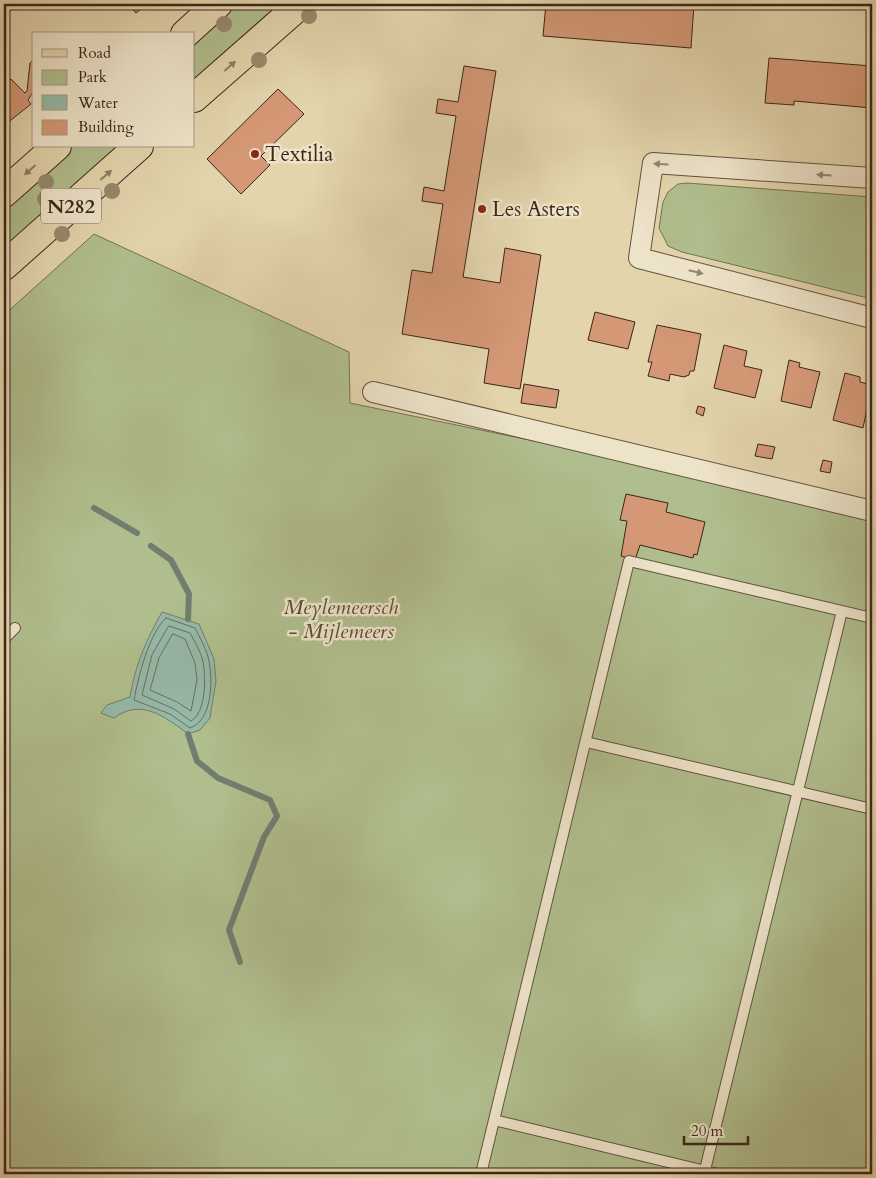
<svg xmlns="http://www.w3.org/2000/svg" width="876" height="1178" font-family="Cardo,serif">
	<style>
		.green { fill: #b0bd8c; stroke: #757254 }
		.water { fill: #96b8a7; stroke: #717e6f }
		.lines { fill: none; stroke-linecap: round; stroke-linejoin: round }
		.shore { stroke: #686f61; stroke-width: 1 }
		.stream { stroke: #717e6f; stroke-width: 6 }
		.building { fill: #d49877; stroke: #3a261b }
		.lane-casing { stroke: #64523f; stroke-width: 12 }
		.street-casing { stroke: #64523f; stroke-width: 22 }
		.primary-casing { stroke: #3a261b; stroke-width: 30 }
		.lane { stroke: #ede3c9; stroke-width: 10 }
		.street { stroke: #ede3c9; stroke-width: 20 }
		.primary { stroke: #e3d4ac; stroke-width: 28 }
		.tree { fill: #97896c }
		.oneway { fill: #8e7d64 }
		.oneway2 { fill: #948472 }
		.poi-dot { fill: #8f2418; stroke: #ede3c9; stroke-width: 2 }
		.labels { text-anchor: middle; stroke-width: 5; stroke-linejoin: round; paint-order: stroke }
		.shield { fill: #ede3c9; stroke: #705f4f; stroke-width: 1 }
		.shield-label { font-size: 20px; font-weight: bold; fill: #3a261b }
		.poi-label { font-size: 21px; fill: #3a261b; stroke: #ede3c9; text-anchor: start }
		.park-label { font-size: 21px; font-style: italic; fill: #584c37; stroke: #ede3c9 }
	</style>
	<rect width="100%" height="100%" fill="#e3d4ac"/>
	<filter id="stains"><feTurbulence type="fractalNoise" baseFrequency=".004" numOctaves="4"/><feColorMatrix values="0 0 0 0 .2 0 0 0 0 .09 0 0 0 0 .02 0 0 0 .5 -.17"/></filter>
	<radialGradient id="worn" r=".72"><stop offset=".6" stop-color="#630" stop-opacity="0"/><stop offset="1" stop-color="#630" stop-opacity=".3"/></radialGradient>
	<path class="green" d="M229,4H284L194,83V35Z
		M69,146H123L4,252V204Z
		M687,183L872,197V299L682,252L668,246L659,228L663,202L668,192L678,184Z
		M94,234L349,352L350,403L597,454L872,519V1174H4V315Z"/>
	<path class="water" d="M162,612L199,624L214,659L216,681L210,718L200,730L188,734C164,716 141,698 114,718L101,713L107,705L130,697C135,666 146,640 162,612Z"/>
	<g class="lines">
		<path class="shore" d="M166,618L195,628C200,638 207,650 209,661C213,681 212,721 190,728L170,714L134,700C138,678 149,633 166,618Z
			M169,626L190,633C195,642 201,652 203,662C206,677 206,713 191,721L174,709L142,695L152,655Z
			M173,634L185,639L195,663L197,680L191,711L177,702L150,690L159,658Z"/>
		<path class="stream" d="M94,508L137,533
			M151,546L171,560L189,594L188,619
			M188,734L197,761L218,778L270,800L277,816L264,837L229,930L240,962"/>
	</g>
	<path class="building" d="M128,4H147L136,13Z
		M546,4H694L691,48L543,36Z
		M769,58L872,66V108L794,101V105L765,103Z
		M34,59L33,92L28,100L31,104L6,124L4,121V82L11,79L25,93L27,91L30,63Z
		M464,66L496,71L463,277L500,283L505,248L541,255L520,389L484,383L489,349L402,334L412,270L432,273L443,204L422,201L424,187L444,191L456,116L436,113L438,99L458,102Z
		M278,89L304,114L261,156L270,165L241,194L207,159Z
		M595,312L635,322L628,349L588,340Z
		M657,325L701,334L694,371H690L689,375L684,377L670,374L669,381L648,376L652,362H648Z
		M724,345L747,351L744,366L762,370L755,398L714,388Z
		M789,360L800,363L799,367L820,372L811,408L781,401Z
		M845,373L860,377V382L872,385L863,428L833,420Z
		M524,384L559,390L556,408L521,403Z
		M698,406L705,408L703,416L696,413Z
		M758,444L775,447L772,459L755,456Z
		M823,460L832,462L830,473L820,471Z
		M626,494L668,503L666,512L705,522L697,555L694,554L693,558L640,545L635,560L621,556L627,521L620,520Z"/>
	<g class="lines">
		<defs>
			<path id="lane" d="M4,639L15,628
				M586,742L872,809
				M494,1120L718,1174
				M481,1174L629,561L872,618
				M704,1174L842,611"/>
			<path id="street" d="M872,178L653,163L639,258L872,318
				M373,392L872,511"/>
			<path id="primary" d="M185,34L218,4
				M194,98L301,4
				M4,193L57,146
				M4,266L139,146"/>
		</defs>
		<use href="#lane" class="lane-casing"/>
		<use href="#street" class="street-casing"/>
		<use href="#primary" class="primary-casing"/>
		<use href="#lane" class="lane"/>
		<use href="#street" class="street"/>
		<use href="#primary" class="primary"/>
	</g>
	<g class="tree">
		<circle cx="309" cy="16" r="8"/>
		<circle cx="224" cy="24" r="8"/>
		<circle cx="259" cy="60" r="8"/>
		<circle cx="46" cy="182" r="8"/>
		<circle cx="112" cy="191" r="8"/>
		<circle cx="45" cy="199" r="8"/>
		<circle cx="62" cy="234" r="8"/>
	</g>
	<defs><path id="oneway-solid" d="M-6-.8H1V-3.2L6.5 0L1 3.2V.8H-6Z" transform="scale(1.25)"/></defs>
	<g class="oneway">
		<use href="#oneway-solid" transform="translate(230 66) rotate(-41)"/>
		<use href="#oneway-solid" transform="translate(30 170) rotate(139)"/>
		<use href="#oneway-solid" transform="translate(106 175) rotate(-41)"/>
	</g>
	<g class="oneway2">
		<use href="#oneway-solid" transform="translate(661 164) rotate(-176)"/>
		<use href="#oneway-solid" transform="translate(824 175) rotate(-176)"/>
		<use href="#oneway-solid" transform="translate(696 272) rotate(14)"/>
	</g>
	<g class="poi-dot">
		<circle cx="255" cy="154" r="5"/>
		<circle cx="482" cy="209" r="5"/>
	</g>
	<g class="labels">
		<rect class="shield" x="41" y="188.5" width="60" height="35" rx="4"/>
		<g class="shield-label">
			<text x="71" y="213">N282</text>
		</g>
		<g class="poi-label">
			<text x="265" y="161">Textilia</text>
			<text x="492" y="216">Les Asters</text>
		</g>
		<g class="park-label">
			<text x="341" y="614">Meylemeersch<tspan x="341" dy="24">- Mijlemeers</tspan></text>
		</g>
	</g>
	<rect width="876" height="1178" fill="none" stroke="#e3d4ac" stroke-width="20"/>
	<rect x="5" y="5" width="866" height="1168" fill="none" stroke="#3a261b" stroke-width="2.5"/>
	<rect x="10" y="10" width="856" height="1158" fill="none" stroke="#3a261b"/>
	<rect x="32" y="32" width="162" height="115" fill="#ede3c9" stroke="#a59783"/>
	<rect x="42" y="49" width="25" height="8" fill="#e3d4ac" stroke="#a59783"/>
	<text x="78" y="58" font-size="15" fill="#3a261b">Road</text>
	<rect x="42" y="70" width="25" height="15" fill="#b0bd8c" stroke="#a59783"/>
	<text x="78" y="82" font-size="15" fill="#3a261b">Park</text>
	<rect x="42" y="95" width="25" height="15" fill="#96b8a7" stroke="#a59783"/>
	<text x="78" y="108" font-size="15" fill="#3a261b">Water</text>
	<rect x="42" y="120" width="25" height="15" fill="#d49877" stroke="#a59783"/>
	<text x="78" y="132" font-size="15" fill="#3a261b">Building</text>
	<path d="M684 1136v8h64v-8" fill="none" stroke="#3a261b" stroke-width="2.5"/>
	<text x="691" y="1136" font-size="15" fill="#3a261b" stroke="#ede3c9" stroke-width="4" paint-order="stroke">20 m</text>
	<rect width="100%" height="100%" filter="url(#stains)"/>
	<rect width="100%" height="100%" fill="url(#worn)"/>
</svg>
